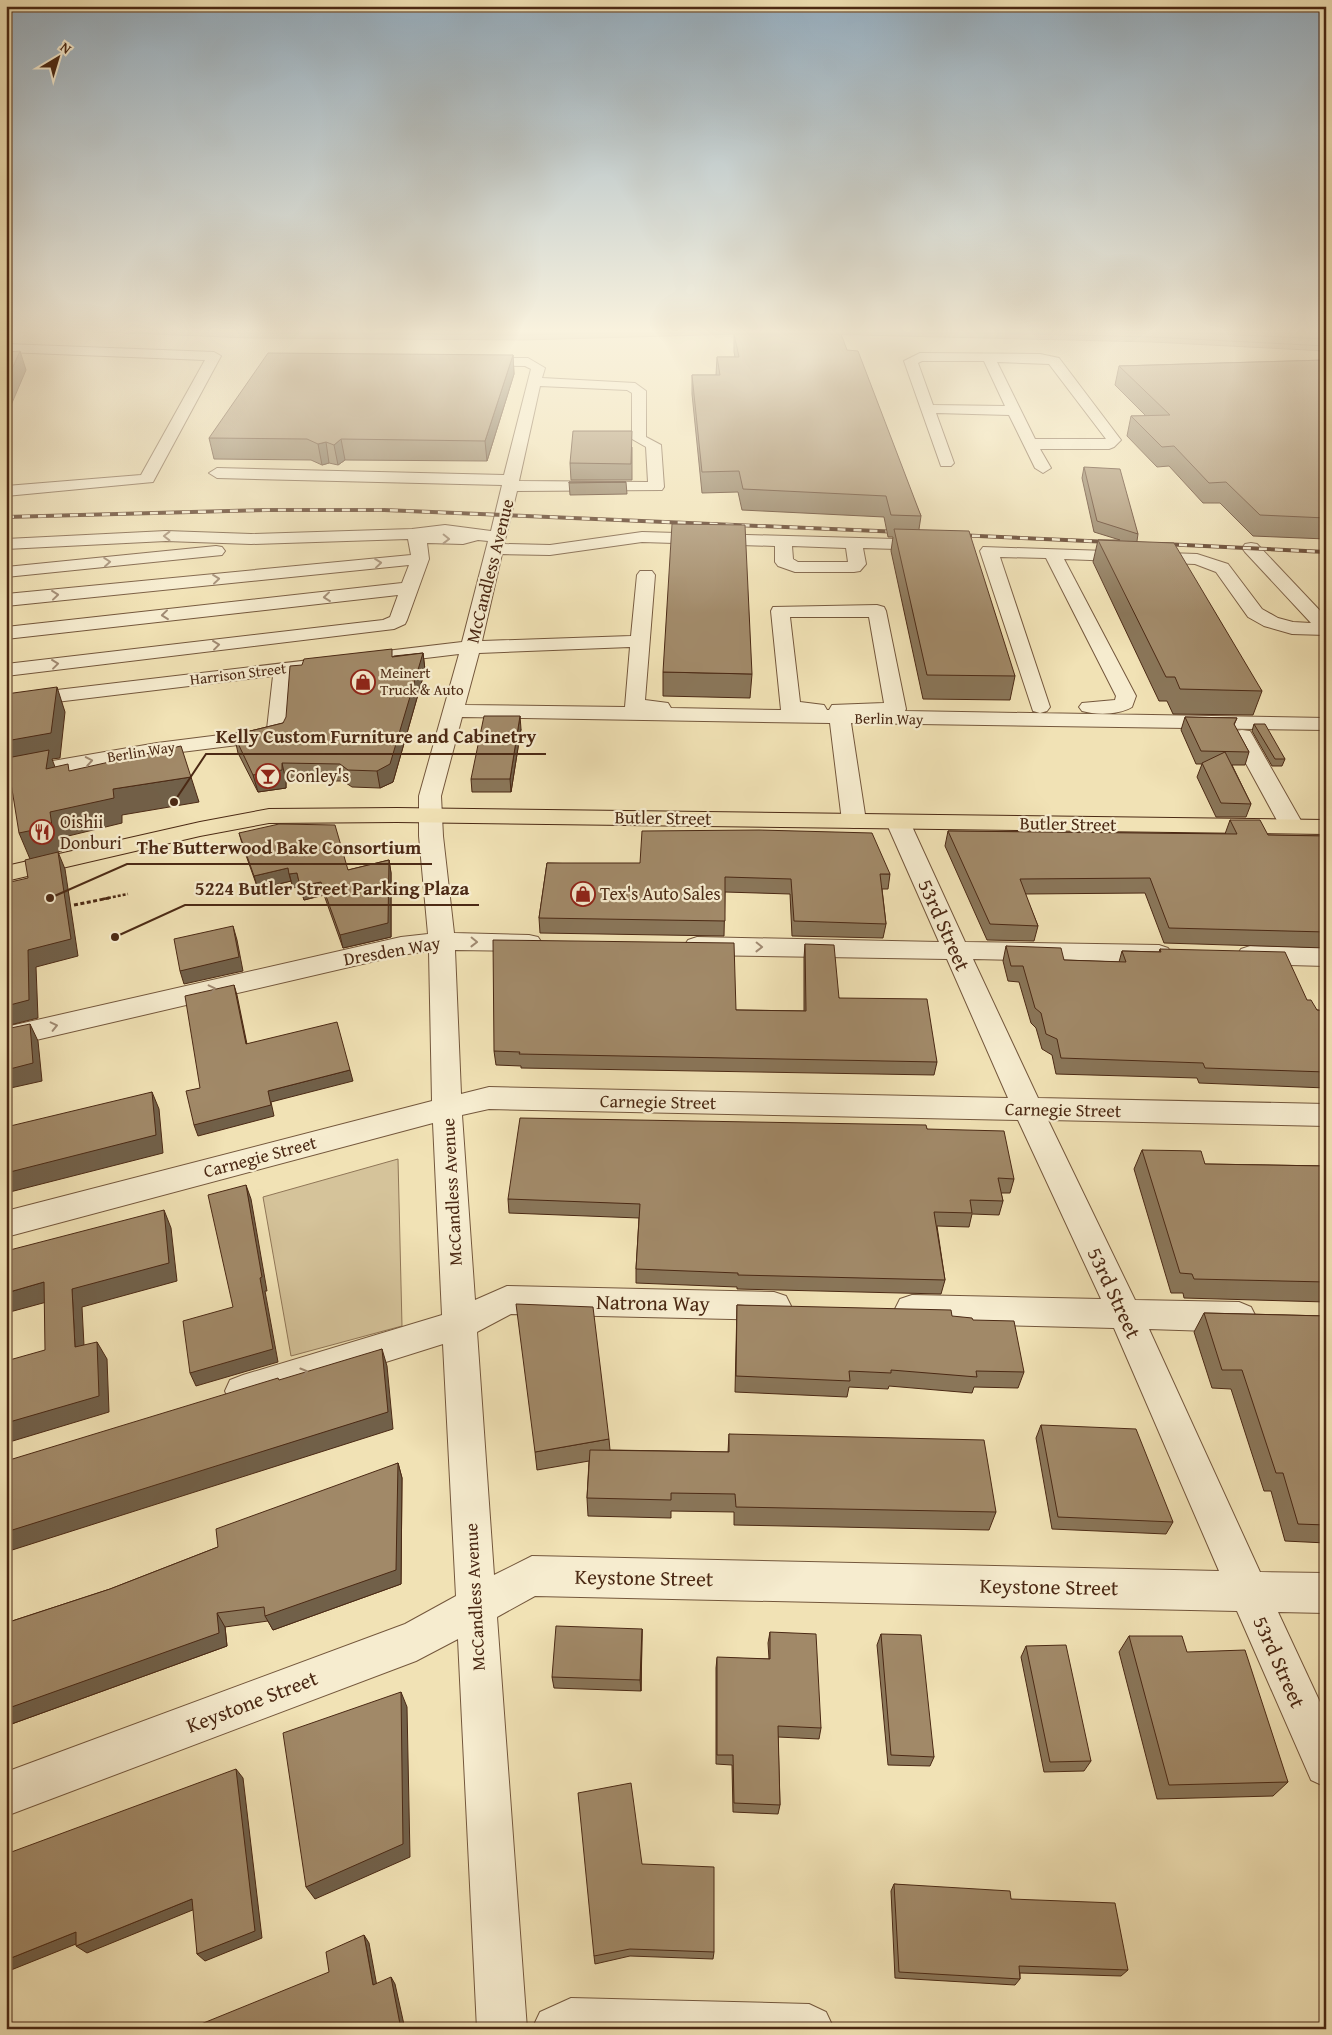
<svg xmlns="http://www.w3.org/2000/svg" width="1332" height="2035" font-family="'Gentium Book Plus',serif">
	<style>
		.green { fill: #d5c39a; stroke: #907657 }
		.water { fill: #b9a37e; stroke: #8d7254 }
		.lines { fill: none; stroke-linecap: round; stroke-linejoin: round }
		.shore { stroke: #826649; stroke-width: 1 }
		.minor-casing { stroke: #74573c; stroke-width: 2 }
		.major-casing { stroke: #4b2914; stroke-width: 2 }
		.path-far1 { stroke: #4b2914; stroke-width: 2.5; stroke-dasharray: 3 2; stroke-linecap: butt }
		.path { stroke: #4b2914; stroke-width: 3; stroke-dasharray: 4 2.5; stroke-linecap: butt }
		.minor { fill: #f6eccf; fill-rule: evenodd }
		.major { fill: #f1e2b5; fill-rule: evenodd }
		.rail-casing { stroke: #4b2914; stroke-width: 4 }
		.rail { stroke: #f6eccf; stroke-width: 2.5; stroke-dasharray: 8; stroke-linecap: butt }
		.wall { fill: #8a7659; stroke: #4b2914 }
		.shaded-wall { fill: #716049; stroke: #4b2914 }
		.building { fill: #a18968; stroke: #4b2914 }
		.oneway { stroke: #a08a72 }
		.labels { text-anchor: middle; stroke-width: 4.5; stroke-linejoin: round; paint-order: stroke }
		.far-poi-label { font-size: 15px; fill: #4b2914; stroke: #f6eccf; text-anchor: start }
		.far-street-label { font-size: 15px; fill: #4b2914; stroke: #f6eccf }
		.street-label { font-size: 18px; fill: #4b2914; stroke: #f6eccf }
		.poi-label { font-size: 18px; fill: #4b2914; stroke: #f6eccf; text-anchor: start }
		.near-street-label { font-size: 21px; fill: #4b2914; stroke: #f6eccf }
		.leader { fill: none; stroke: #4b2914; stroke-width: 2 }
		.callout-dot { fill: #4b2914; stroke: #f6eccf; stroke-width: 2 }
		.callout-label { font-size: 19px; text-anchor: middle; font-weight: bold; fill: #4b2914; stroke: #f6eccf; stroke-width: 4.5; stroke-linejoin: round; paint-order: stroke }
	</style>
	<rect width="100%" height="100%" fill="#f1e2b5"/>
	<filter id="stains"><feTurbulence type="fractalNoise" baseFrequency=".004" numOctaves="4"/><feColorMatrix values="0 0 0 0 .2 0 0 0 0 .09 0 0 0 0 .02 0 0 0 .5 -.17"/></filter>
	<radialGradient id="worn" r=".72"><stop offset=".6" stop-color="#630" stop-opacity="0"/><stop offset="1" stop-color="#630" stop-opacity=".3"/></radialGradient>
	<path class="green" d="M398,1159L402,1326L291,1356L263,1197Z"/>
	<path class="water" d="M6,328H1326V351L1152,342L775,333L524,340L249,338Z"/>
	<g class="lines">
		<path class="shore" d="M128,328L249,333L524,335L775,328L1152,337L1326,346
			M353,328H575
			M995,328L1153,331L1326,339
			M1237,328L1326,332"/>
		<defs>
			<path id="minor" d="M6,344L214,352L221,356L153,482L6,496V486L141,475L205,360L6,352Z
				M920,353L1040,354L1059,358L1121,440L1114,447L1109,449H1040L1051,468L1043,473L1035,468L1009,415L936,413L954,463L951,466H941L904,361ZM922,361H984L1005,406L933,405L918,363ZM997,362L1049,364L1106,439H1035Z
				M476,358H528L545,368L542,378L635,383L646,391V437L661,445L664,487L662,490L517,491L504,544L550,545L642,532L930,540L936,541L939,545L936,549L930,550L863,548L866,564L860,571L854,572H795L778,566L775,562V546L642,542L550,555L502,554L482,641L631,636L637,575L640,571H652L655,575L645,700L668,703L671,708L781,710L771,611L773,607L877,605L884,607L886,611L906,709L905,711L1326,718V730L851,723L866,821L862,826L854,828L846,826L842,821L830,723L462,717L441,796L443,836L454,933L529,935L538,937L542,943L538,949L529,951L455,950L461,1094L489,1087L1008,1098L947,959L697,955L688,952L684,946L688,940L697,937L939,942L886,822L890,817L898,815L906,817L910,822L965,942L1159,945L1168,948L1172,954L1168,960L1159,963L973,959L1038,1098L1326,1104V1126L1048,1120L1135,1300L1239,1302L1251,1307L1256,1317L1251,1327L1239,1332L1149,1329L1260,1572L1326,1573V1613L1278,1612L1326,1715V1787L1311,1780L1237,1611L535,1596L497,1617L527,2029H477L458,1639L416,1661L6,1816V1772L405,1624L456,1596L443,1344L243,1407L230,1402L225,1391L230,1380L243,1375L442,1315L433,1123L6,1237V1211L432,1101L429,951L401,955L6,1047V1027L401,937L428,934L419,836V796L459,654L293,674L288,734L285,739L157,755L6,783V769L157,743L267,729L273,676L6,708V696L462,642L488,541L478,540L463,544L427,543L429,559L407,620L405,624L394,629L6,676V664L383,620L390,617L398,595L6,639V627L402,583L409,565L6,606V594L411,555L408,539L251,544L166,541L6,549V539L166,531L251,534L412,529L445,525L491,531L502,485L217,478L209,473L217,468L504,475L531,369L525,366L471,365L469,362L471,359ZM540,386L627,390L632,393V439L646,447L648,482L519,481ZM792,546L846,548L848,562H798L793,559ZM790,617H869L884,703L832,705L829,710H827L824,705L800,702ZM630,647L625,707L465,705L479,653ZM489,1109L1018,1120L1101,1299L912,1295L900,1299L895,1309L900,1319L912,1323L1114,1328L1219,1571L532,1556L494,1575L477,1332L511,1314L774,1320L786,1316L791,1306L786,1296L774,1292L507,1286L475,1300L462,1115Z
				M1251,543L1257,544L1326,617V635L1292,634L1264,626L1248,617L1216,572L1195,564L1064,559L1136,696L1132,707C1119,715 1096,715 1082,711L1079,707L1082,703L1115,700L1116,696L1046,558L1000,557L1050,707L1047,711L1040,713L1033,711L980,551L983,547L1197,554L1228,564L1262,609L1278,618L1293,622L1311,623L1245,552L1242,548L1245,544Z
				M216,546L222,547L225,551L222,555L6,577V567Z
				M1242,730L1250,731L1253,736L1304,826L1300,831L1292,833L1284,831L1280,826L1231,736L1234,731Z
				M1250,946L1326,948V966L1250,964L1241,961L1237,955L1241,949Z
				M571,1998L809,2004L826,2012L834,2029H532L540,2012Z"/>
			<path id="major" d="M397,808L1326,820V834L397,822L269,823L200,836L6,881V866L200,822L269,809Z"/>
		</defs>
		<use href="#minor" class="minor-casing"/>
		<use href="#major" class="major-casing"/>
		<path class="path-far1" d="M103,899L128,894"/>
		<path class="path" d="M74,905L109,898"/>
		<use href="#minor" class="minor"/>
		<use href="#major" class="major"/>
		<defs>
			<path id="rail" d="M6,517L268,510H384L901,532
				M956,535L1110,542
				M1163,544L1326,552"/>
		</defs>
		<use href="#rail" class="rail-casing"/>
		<use href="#rail" class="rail"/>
	</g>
	<path class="wall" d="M734,334L847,350L921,516L919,529L1015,676L1010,700L923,699L891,551L893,537H888L884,517L742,510L738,492L702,493L692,394V375H716L717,357H735L734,352Z
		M513,355L514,374L487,461L345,460L338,465L329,463L322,465L311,460L214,459L209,438Z
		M1326,360V539L1253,536L1220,503H1203L1169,466L1157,467L1127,436L1131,416H1146L1115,385L1119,366Z
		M632,447V480H571L570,463Z
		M1084,467L1138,534L1137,541L1262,691L1253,715L1173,714L1167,701H1159L1093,562L1098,540H1120L1094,532L1082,478Z
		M569,482H626L627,494L570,495Z
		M423,653L425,670L393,782L380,788L352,787L343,781H286V788L258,792L238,753L234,735L283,723L394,656Z
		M663,672L752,674L750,698L663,696Z
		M1185,717L1237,718L1234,725L1249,752L1245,765H1232L1251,804L1246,817H1216L1197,777L1202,764H1196L1181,730Z
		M1254,724L1285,759L1282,766H1272L1252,731Z
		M521,729L511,792H472L471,779Z
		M1230,820L1268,835L1326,836V948L1164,943L1145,893L1025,894L1038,926L1034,941L987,940L945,846L948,831L1225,834Z
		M239,833L348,870L389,860L391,873V937L343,948L324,895L304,900L300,886L293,888L291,881L258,889L243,847Z
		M547,863L890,874L888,889H882L886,924L883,938L792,936L790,894L725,892L724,936L540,933L539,918Z
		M805,944L839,998L937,1062L934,1075L521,1068V1066L496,1065L494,1051L736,1010L804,1011V958Z
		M1006,946L1064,960L1119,962L1122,951L1159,952L1160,949L1307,1000L1317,1010L1326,1011V1088L1199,1083L1197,1078L1056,1074L1052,1055L1042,1049L1036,1028L1031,1023L1019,982L1008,981L1003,961Z
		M927,1129L1014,1179L1010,1193H1001L1003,1201L999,1215L972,1214L969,1227L937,1226L945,1280L941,1294L737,1289V1287L636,1283V1269L639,1218L509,1213L508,1199Z
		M1142,1150L1205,1164L1326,1166V1302L1184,1298L1183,1293H1171L1134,1169Z
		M737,1305L973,1320L1024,1372L1018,1388L974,1387L972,1393L889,1386L888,1389L849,1387L847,1397L735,1392Z
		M1204,1313L1326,1316V1543L1285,1541L1271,1491H1264L1231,1389L1212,1388L1194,1332Z
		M1041,1425L1173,1522L1166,1534L1052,1529L1036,1438Z
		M729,1434L996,1512L989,1530L734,1525V1512L671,1511V1518L588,1516L587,1498L589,1461L537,1470L535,1452L609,1439L610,1450L728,1452Z
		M398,1463L402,1478L401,1584L273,1630L268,1621L225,1627L227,1646L6,1726V1623L110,1589L218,1547Z
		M642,1629L641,1691L554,1688L552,1677Z
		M770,1632L821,1728L819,1739L778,1737L780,1805L778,1814L733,1812L732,1765L716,1764V1668L717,1658L769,1659L768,1643Z
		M881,1634L934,1757L930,1766L888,1765L877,1645Z
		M1129,1636L1187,1652L1288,1782L1273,1796L1157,1799L1119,1652Z
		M1026,1646L1091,1761L1084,1771L1044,1772L1021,1657Z
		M642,1864L714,1952L713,1959L630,1956L595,1964L594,1956Z
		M894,1884L1011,1899L1128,1970L1121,1976L1020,1973V1979L1015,1985L895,1978L891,1891Z"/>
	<path class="shaded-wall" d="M20,351L26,370L6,417V382Z
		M513,355L514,374L487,461L485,441Z
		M341,439L345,460L338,465L334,445Z
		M326,442L329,463L322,465L318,444Z
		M423,653L425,670L393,782L380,788L377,771Z
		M57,687L65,712L60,758L52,759L58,775L14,766L10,754H6V738Z
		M520,716L521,729L511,792L510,779Z
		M282,763L286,781V788L258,792L253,775Z
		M191,777L199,802L122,815V823L60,838L62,851L58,852L65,869L78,956L36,967L38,1018L6,1026V1006L28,950L30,859L19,833L50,812L113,789Z
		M389,860L391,873V937L343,948L340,935Z
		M288,868L291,881L258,889L254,876Z
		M297,873L300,886L293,888L289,874Z
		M321,882L324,895L304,900L300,886Z
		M233,926L237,940L243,971L184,984L180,971Z
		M234,985L237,995L249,1054L246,1044Z
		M30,1024L38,1041L42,1081L6,1089V1070Z
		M350,1070L353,1081L271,1102L274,1116L198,1136L194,1125L268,1091Z
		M152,1092L159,1109L163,1153L6,1193V1173Z
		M246,1185L251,1199L267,1291H265L278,1362L196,1386L190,1373L260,1278Z
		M164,1210L171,1228L177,1281L82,1307L85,1365L75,1347L72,1289Z
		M44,1282L54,1300L6,1313V1293Z
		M97,1342L107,1359L109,1412L6,1443V1423Z
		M382,1349L387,1366L393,1429L9,1551V1560L6,1561V1532Z
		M398,1463L402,1478L401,1584L273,1630L265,1616Z
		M217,1613L225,1627L227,1646L6,1726V1709Z
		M642,1629V1641L641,1691L640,1680Z
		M401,1692L407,1707L410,1857L315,1899L306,1887Z
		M236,1769L243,1778L262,1938L205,1961L197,1954Z
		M192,1899L200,1907L87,1953L76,1946Z
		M76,1932L86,1940L6,1972V1960Z
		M364,1935L369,1943L378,1992L373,1985Z
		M391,1977L395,1984L405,2029H391Z"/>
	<path class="building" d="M734,334H841L847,350L858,351L921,516L891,515L886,496L743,489L739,471L702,472L692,375H720L717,357H739Z
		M20,351L6,382V352Z
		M268,353L513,355L485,441L341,439L334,445L326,442L318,444L307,439L209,438Z
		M1326,360V518L1260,515L1226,482L1209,483L1174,446L1162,447L1131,416L1170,415L1119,366Z
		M573,431H632L631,464L570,463Z
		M1084,467L1120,469L1138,534L1097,521Z
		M569,482H626L569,483Z
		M672,524L745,525L752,674L663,672Z
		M894,529L969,531L1015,676L927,675Z
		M1098,540L1174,543L1262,691L1180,689L1175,677H1166Z
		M392,649V657L423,653L390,764L377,771L348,770L340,764L282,763V770L253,775L234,735L283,723L286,717L290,666L302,665L304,659Z
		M57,687L51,733L6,741V694Z
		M484,716H520L510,779H471Z
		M1185,717L1237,718L1234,724L1249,752L1201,751Z
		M1254,724H1265L1285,759H1275Z
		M181,746L191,777L113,789L114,798L50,812L52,826L19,833L7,758L49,750L46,769L68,764L69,771Z
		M1225,752L1251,804L1221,803L1202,763Z
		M1230,820H1260L1268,835L1326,836V932L1169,928L1150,878L1020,879L1038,926L990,924L948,831L1237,834Z
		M279,824L335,825L348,870L389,860L388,923L340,935L321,882L300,886L297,873L289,874L288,868L254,876L239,833Z
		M759,830L872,833L890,874H880L886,924L794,921L791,879L725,877V921L539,918L547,863H640L642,831Z
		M58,852L71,939L28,950L29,1000L6,1006V883L28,878L25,860Z
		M233,926L239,957L180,971L174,939Z
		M493,940L734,943L736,1010L806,1011L805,944L834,945L839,998L927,999L937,1062L519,1054L520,1052L494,1051Z
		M1006,946L1061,948L1064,960L1126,962L1122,951L1161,952L1160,949L1285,952L1307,1000H1311L1317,1010L1326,1011V1072L1205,1068L1203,1063L1061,1058L1057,1039L1046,1034L1041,1013L1035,1008L1023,966H1011Z
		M234,985L246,1044L337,1022L350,1070L268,1091L271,1105L194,1125L186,1091L200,1088L185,996Z
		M30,1024L33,1063L6,1070V1029Z
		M152,1092L156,1135L6,1173V1127Z
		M520,1118L926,1125L927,1129L1004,1131L1014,1179L998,1178L1003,1201L970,1200L972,1213L934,1212L945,1280L738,1275V1273L636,1269L640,1204L508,1199Z
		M1142,1150L1201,1151L1205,1164L1326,1166V1282L1194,1279L1192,1274L1180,1273Z
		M246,1185L262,1277L260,1278L273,1349L190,1373L183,1321L233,1307L208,1195Z
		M164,1210L169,1263L72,1289L75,1347L97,1342L99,1396L6,1423V1361L45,1350L44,1282L6,1293V1251Z
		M516,1304L593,1307L609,1439L535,1452Z
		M737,1305L951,1310L952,1316L972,1318L973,1320L1014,1321L1024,1372L976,1371L977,1377L891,1370V1373L849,1371L850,1381L736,1376Z
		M1204,1313L1326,1316V1525L1298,1524L1283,1473H1276L1242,1370H1222Z
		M382,1349L388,1412L6,1532V1461L278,1378L279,1380Z
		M1041,1425L1136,1429L1173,1522L1058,1517Z
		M729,1434L984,1440L996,1512L736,1507L735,1494L671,1493V1500L587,1498L590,1450L729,1452Z
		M398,1463L396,1570L265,1616L264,1607L217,1613L219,1633L6,1709V1623L110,1589L218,1547L216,1529Z
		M556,1626L642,1629L640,1680L552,1677Z
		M770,1632L816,1634L821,1728L778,1726L780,1805L734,1803L733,1755H717V1657L770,1659Z
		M881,1634L921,1635L934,1757L891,1755Z
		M1129,1636H1182L1187,1652L1245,1650L1288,1782L1169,1785Z
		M1066,1645L1091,1761L1050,1762L1026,1646Z
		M401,1692L403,1844L306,1887L283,1733Z
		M236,1769L255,1931L197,1954L192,1899L76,1946V1932L6,1960V1854Z
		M631,1783L642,1864L714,1867V1952L630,1949L594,1956L578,1793Z
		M894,1884L1010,1891L1011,1899L1115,1903L1128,1970L1019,1966L1020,1979L899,1972Z
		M364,1935L373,1985L391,1977L400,2024L391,2029H196L201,2027V2024L329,1972L326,1952Z"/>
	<defs><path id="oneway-chevron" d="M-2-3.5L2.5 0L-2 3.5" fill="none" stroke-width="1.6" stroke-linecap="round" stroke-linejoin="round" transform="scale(1.25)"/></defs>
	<g class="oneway">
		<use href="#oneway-chevron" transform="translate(167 536) rotate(-180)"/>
		<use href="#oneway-chevron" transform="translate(446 539) rotate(1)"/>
		<use href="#oneway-chevron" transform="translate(107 562) rotate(-5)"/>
		<use href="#oneway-chevron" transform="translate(378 563) rotate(-6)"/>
		<use href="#oneway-chevron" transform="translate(216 579) rotate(-6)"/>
		<use href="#oneway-chevron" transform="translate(55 595) rotate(-6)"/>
		<use href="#oneway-chevron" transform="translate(327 597) rotate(174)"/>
		<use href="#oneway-chevron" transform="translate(165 615) rotate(174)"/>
		<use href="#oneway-chevron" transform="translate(216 645) rotate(-7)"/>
		<use href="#oneway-chevron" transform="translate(55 664) rotate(-7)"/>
		<use href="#oneway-chevron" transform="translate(89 761) rotate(-10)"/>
		<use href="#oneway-chevron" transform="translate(474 942) rotate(1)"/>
		<use href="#oneway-chevron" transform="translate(759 947) rotate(1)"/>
		<use href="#oneway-chevron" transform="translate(212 989) rotate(-13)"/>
		<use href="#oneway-chevron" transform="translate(54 1026) rotate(-13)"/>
		<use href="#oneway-chevron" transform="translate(304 1372) rotate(-17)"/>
	</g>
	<linearGradient id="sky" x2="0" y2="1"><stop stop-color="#95adbe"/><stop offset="0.54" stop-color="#f9f2de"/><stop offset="1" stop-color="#f9f2de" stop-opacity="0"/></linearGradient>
	<rect width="1332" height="613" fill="url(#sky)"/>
	<defs>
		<symbol id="shop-ring" viewBox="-11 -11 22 22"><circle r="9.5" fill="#f6eccf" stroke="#8f2418" stroke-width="1.5"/><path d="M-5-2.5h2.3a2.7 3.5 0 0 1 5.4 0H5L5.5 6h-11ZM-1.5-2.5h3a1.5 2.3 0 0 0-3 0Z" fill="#8f2418"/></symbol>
		<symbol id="bar-ring" viewBox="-11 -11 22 22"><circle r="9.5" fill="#f6eccf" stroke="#8f2418" stroke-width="1.5"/><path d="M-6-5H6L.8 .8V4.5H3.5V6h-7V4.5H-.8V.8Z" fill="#8f2418"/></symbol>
		<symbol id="restaurant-ring" viewBox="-11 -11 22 22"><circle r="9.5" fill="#f6eccf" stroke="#8f2418" stroke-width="1.5"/><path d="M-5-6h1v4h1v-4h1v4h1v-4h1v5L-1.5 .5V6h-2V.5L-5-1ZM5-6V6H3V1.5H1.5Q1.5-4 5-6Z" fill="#8f2418"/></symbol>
	</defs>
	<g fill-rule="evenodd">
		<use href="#shop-ring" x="349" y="668" width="28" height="28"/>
		<use href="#bar-ring" x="254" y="762" width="28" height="28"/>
		<use href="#restaurant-ring" x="28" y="818" width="28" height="28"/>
		<use href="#shop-ring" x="569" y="880" width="28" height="28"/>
	</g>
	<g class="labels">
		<g class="far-poi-label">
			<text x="380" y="678">Meinert<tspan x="380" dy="17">Truck &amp; Auto</tspan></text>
		</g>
		<g class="far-street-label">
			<text transform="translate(238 674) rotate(-7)" y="5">Harrison Street</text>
			<text transform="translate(889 719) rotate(1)" y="5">Berlin Way</text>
			<text transform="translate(141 752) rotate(-9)" y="5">Berlin Way</text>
		</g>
		<g class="street-label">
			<text transform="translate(490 571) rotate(-76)" y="6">McCandless Avenue</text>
			<text transform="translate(663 818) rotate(1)" y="6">Butler Street</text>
			<text transform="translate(1068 824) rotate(1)" y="6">Butler Street</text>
			<text transform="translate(392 951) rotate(-10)" y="6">Dresden Way</text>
			<text transform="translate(658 1102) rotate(1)" y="6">Carnegie Street</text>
			<text transform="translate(1063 1110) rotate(1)" y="6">Carnegie Street</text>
			<text transform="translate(260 1157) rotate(-15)" y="6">Carnegie Street</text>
			<text transform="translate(452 1192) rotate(-93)" y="6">McCandless Avenue</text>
			<text transform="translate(475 1597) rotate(-93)" y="6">McCandless Avenue</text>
		</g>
		<g class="poi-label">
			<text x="286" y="782">Conley's</text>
			<text x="60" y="828">Oishii<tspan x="60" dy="21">Donburi</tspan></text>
			<text x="600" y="900">Tex's Auto Sales</text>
		</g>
		<g class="near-street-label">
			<text transform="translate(944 925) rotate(66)" y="7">53rd Street</text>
			<text transform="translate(1114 1293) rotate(65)" y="7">53rd Street</text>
			<text transform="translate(653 1303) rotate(1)" y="7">Natrona Way</text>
			<text transform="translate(644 1578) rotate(1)" y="7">Keystone Street</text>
			<text transform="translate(1049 1587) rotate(1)" y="7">Keystone Street</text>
			<text transform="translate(1279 1662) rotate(66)" y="7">53rd Street</text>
			<text transform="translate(252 1702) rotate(-21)" y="7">Keystone Street</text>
		</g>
	</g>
	<path class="leader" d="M174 802L206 754H546M50 898L127 864H432M115 937L185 905H479"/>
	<g class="callout-dot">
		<circle cx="174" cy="802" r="5"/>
		<circle cx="50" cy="898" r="5"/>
		<circle cx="115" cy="937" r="5"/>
	</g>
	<g class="callout-label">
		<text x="376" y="743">Kelly Custom Furniture and Cabinetry</text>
		<text x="279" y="854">The Butterwood Bake Consortium</text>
		<text x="332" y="895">5224 Butler Street Parking Plaza</text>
	</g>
	<rect width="1332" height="2035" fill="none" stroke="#f1e2b5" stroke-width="25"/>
	<rect x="8" y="8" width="1317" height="2020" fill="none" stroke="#4b2914" stroke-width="2.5"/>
	<rect x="12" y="12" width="1307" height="2010" fill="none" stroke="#4b2914"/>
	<g transform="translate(58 58) rotate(38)" stroke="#f6eccf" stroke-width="4" paint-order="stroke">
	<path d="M0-4L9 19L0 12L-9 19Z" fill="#4b2914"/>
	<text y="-8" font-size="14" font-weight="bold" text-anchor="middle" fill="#4b2914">N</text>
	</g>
	<rect width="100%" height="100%" filter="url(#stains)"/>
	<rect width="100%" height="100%" fill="url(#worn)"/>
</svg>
